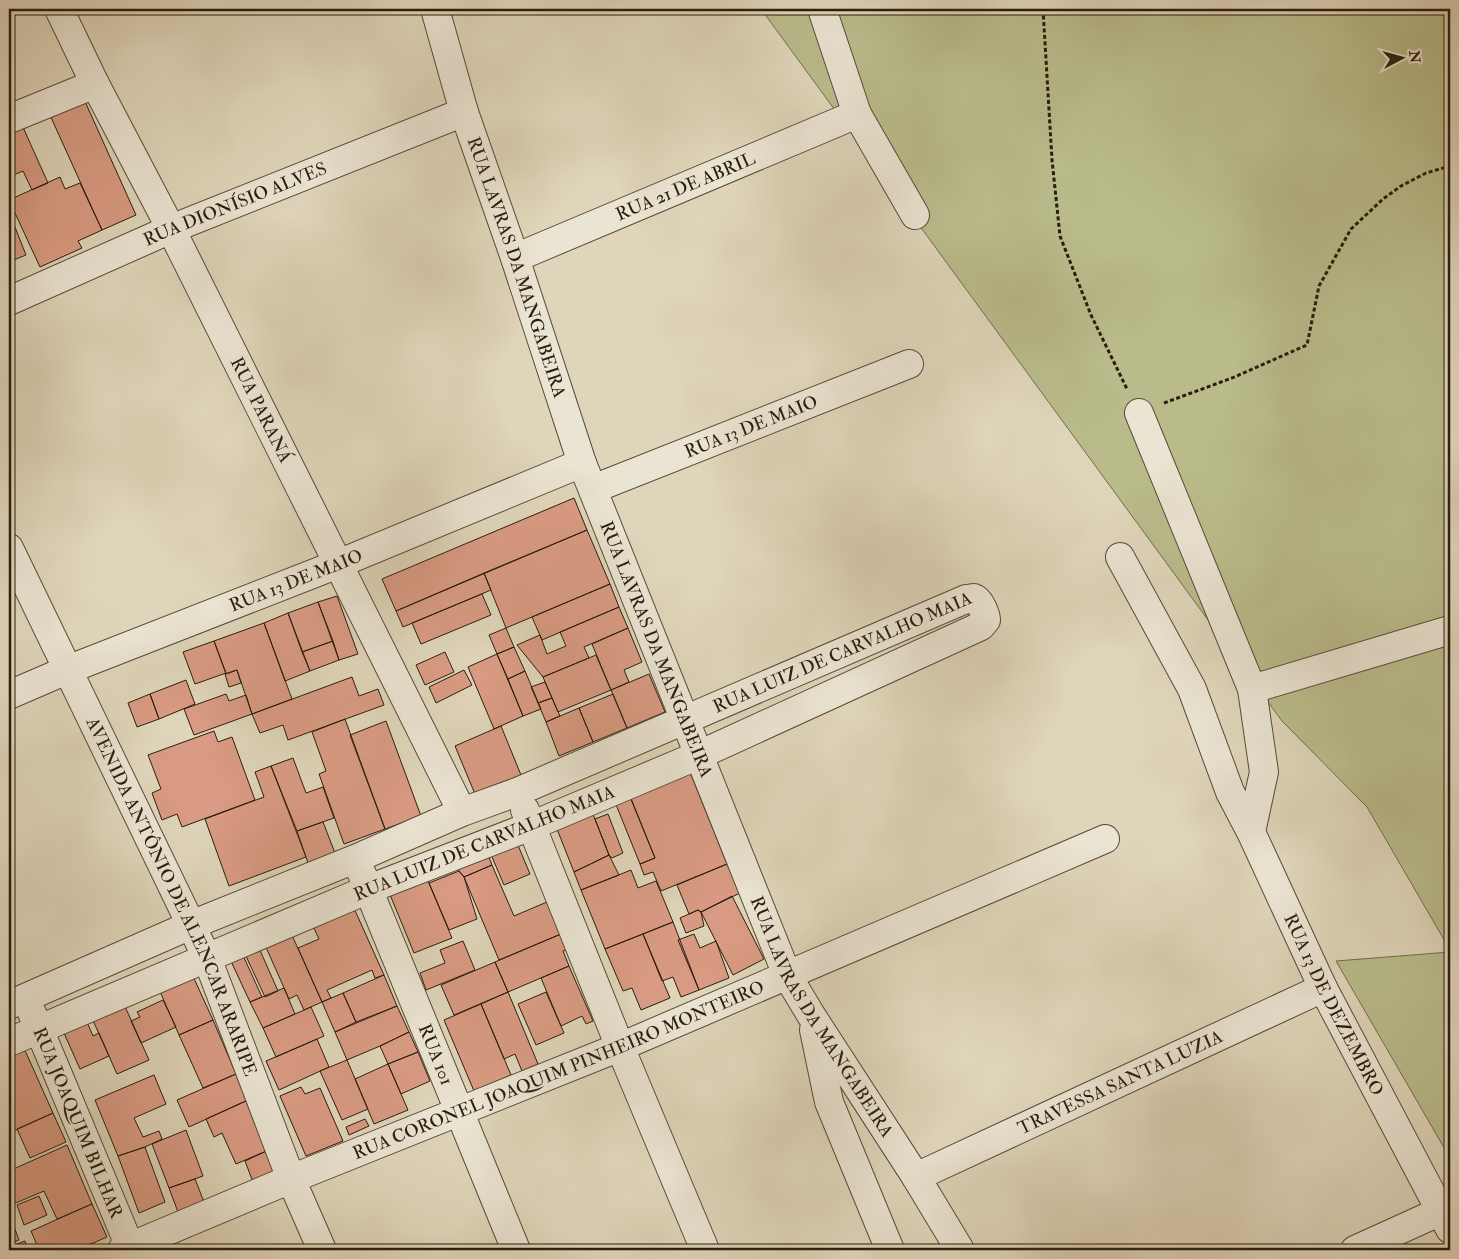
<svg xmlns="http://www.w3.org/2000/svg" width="1459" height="1259" font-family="'IM FELL Double Pica',serif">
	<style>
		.green { fill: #b9bb8b; stroke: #726c4c }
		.building { fill: #d99b83; stroke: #2a1d0d }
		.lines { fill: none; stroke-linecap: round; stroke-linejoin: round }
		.minor-casing { stroke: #574b38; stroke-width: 30 }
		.path { stroke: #2a1d0d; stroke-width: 3; stroke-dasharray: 4 2.5; stroke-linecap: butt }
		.minor { stroke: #eae4d2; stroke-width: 28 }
		.labels { text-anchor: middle; stroke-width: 4.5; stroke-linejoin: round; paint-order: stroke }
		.street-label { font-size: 18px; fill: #2a1d0d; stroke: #eae4d2 }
	</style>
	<rect width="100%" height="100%" fill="#dfd5ba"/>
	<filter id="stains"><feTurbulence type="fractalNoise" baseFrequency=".004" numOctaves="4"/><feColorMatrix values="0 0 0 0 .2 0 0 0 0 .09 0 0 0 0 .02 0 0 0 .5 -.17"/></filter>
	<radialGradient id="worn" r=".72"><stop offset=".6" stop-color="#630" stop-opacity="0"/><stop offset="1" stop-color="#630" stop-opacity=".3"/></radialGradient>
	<path class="green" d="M761,9H1450V950L1367,807L1282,721Z
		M1450,952V1158L1336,961Z"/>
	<path class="building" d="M83,97L136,215L102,230L49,113Z
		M22,125L48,183L32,190L23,171L9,177V131Z
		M60,177L65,189L80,183L102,230L78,241L82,248L40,267L9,200Z
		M9,212L26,255L9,262Z
		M574,498L587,530L396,611L382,579Z
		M587,530L610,584L506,628L484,573Z
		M484,573L491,590L403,627L396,611Z
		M610,584L619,607L542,640L532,617Z
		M482,594L491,615L421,644L412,623Z
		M337,596L358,654L339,660L318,602Z
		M318,602L333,641L302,652L288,613Z
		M619,607L628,628L584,647L589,658L543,677L517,645L540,635L547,654L566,646L560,632Z
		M288,613L310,671L285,681L264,623Z
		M264,623L292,699L252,714L237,670L226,674L214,641Z
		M506,628L514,647L497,654L489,635Z
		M628,628L642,662L624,670L629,682L611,690L592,644Z
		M214,641L226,673L195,684L183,652Z
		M333,641L339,660L310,671L302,652Z
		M514,647L525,671L508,679L497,654Z
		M445,652L454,672L425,685L416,665Z
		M497,654L523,716L494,729L468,667Z
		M596,655L611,690L558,712L543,677Z
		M237,670L241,683L229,687L225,674Z
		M464,670L472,685L436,703L429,687Z
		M525,671L541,709L523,716L508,679Z
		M649,674L665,712L627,728L611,690Z
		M352,677L359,696L378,689L384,705L288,740L283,725L260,733L252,714Z
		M186,680L195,704L159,719L150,694Z
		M545,682L552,698L538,703L531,687Z
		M150,694L159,719L137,727L128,703Z
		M226,694L229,701L246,695L252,714L194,735L184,709Z
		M613,694L627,728L593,742L579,708Z
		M552,698L560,716L546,722L538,703Z
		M579,708L593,742L559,756L546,722Z
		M345,719L385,829L344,844L319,774L326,771L312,732Z
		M386,721L421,816L385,829L350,735Z
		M501,726L521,775L475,794L455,746Z
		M214,731L218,742L232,737L255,800L182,827L177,814L162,820L152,793L161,789L148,755Z
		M293,758L306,793L323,787L334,818L297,831L271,766Z
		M271,766L306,857L229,886L205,819L264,797L255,772Z
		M688,767L727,864L661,891L653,872L644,875L640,864L655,858L628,792Z
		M630,796L655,858L640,864L615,802Z
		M591,809L609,855L574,872L555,824Z
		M608,814L623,853L612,858L609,855L595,819Z
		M323,822L335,853L308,863L297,831Z
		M515,838L530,874L504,885L489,850Z
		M487,852L492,865L464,877L459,871L458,865Z
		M609,855L619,875L581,890L574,872Z
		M727,864L740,893L701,912L698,910L689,914L677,885Z
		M492,865L514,916L547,902L561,934L499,960L464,877Z
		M423,869L452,938L414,953L386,885Z
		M631,870L638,888L656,881L673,922L605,949L581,890Z
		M459,871L464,877L477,919L449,930L429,883Z
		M732,896L764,959L733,975L701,912Z
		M353,906L384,975L375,978L372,970L327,990L331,998L322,1002L298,948L319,939L312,924Z
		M698,910L701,912L704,926L686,933L680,918Z
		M673,922L699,990L681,997L673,977L662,981L643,934Z
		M291,933L322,1002L304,1010L297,995L289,999L265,945Z
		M561,934L568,950L563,951L569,966L508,992L495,962Z
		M643,934L670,998L641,1010L632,988L623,991L605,949Z
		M694,934L700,948L716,941L729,978L699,990L678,940Z
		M463,941L475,970L426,990L420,973L445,963L440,950Z
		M259,948L278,991L265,997L245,954Z
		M241,951L262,997L250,1002L229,957Z
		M495,962L508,992L454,1015L441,985Z
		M569,966L593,1021L586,1024L582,1016L561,1026L541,978Z
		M191,972L213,1020L179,1035L158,987Z
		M384,975L397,1006L356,1022L343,993Z
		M284,988L295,1014L263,1028L250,1002Z
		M508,992L538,1064L522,1071L515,1054L504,1059L481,1004Z
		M546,992L564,1033L536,1045L518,1004Z
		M343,993L356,1022L335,1032L322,1002Z
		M163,1000L176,1027L141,1043L131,1021L140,1017L137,1012Z
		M123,1002L149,1060L117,1074L91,1016Z
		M481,1004L511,1075L474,1091L444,1020Z
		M397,1006L409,1032L380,1046L347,1060L335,1032Z
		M311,1007L324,1036L276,1057L263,1028Z
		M82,1011L93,1036L99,1033L109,1056L80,1069L59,1022Z
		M213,1020L236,1074L203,1088L179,1035Z
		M409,1032L418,1052L388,1064L380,1046Z
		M317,1039L329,1067L279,1090L266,1061Z
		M23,1046L53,1113L9,1133V1052Z
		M418,1052L430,1081L401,1094L388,1064Z
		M347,1060L368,1109L342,1120L320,1071Z
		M388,1064L408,1110L374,1124L355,1079Z
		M236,1074L248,1100L189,1127L177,1100Z
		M154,1075L166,1104L134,1118L143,1137L159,1131L162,1139L145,1147L118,1156L95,1100Z
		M301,1087L305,1094L320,1088L343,1141L306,1156L280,1096Z
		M248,1100L271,1149L236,1164L222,1133L214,1137L206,1119Z
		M53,1113L66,1142L30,1158L17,1129Z
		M365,1119L369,1126L349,1135L346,1127Z
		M186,1130L203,1176L169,1188L152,1144Z
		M67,1145L92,1204L57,1219L44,1191L11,1205L9,1199V1171Z
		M145,1147L165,1202L139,1213L118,1156Z
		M271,1149L281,1170L253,1182L245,1161Z
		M195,1179L204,1202L178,1212L169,1188Z
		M39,1196L47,1215L24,1225L17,1205Z
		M92,1204L107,1237L77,1250H39L31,1231Z
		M9,1213L19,1240L9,1244Z
		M25,1241L28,1250H9V1247Z"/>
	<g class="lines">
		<defs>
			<g id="minor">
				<path id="s1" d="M59,9L95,84L171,229L462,812"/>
				<path id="s2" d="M435,9L464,112L515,258L582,463L787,975L811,1015L916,1177L960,1250"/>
				<path d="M822,9L857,114L915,215"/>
				<path d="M9,119L95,84"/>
				<path id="s3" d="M515,258L857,114"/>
				<path id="s4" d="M9,301L171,229L464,112"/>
				<path id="s5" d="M1139,413L1252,689L1264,772L1251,832L1323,988L1450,1229"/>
				<path id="s6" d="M593,489L909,364"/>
				<path id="s7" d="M9,548L207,958L291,1179L322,1250"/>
				<path d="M1120,557L1192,689L1230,792L1251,832"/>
				<path d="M1252,689L1450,630"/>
				<path id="s8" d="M9,695L67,670L338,564L582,463"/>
				<path d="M525,810L620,1047L705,1250"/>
				<path id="s9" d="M362,874L516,1250"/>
				<path id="s10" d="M9,1005L191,925L355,859L462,812L517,792L966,599C968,599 972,598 974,598C980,600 986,615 986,620L981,626L699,755L531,826L369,889L9,1042"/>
				<path id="s11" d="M32,1013L39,1029L130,1247"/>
				<path d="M814,1030L829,1102L890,1250"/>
				<path id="s12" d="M916,1177L1323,988"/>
				<path id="s13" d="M122,1250L291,1179L620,1047L1105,839"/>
				<path d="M1355,1250L1441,1211"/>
			</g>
		</defs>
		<use href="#minor" class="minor-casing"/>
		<path class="path" d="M1043,9L1052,160L1060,236L1091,315L1127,389
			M1164,403L1232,378L1307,345L1319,286L1351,229L1383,199L1401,186L1426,173L1450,166"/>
		<use href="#minor" class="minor"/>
	</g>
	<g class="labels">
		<g class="street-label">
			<text dy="6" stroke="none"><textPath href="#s3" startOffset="185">RUA 21 DE ABRIL</textPath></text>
			<text dy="6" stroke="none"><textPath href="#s4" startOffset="246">RUA DIONÍSIO ALVES</textPath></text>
			<text dy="6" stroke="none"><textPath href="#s2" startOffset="271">RUA LAVRAS DA MANGABEIRA</textPath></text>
			<text dy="6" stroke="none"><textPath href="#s1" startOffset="449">RUA PARANÁ</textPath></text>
			<text dy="6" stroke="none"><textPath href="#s6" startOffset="170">RUA 13 DE MAIO</textPath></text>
			<text dy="6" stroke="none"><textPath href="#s8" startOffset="309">RUA 13 DE MAIO</textPath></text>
			<text dy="6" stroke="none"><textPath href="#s2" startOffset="678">RUA LAVRAS DA MANGABEIRA</textPath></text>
			<text dy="6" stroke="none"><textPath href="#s10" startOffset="905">RUA LUIZ DE CARVALHO MAIA</textPath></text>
			<text transform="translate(484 843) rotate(-22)" y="6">RUA LUIZ DE CARVALHO MAIA</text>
			<text dy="6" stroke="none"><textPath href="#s7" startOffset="385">AVENIDA ANTÔNIO DE ALENCAR ARARIPE</textPath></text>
			<text dy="6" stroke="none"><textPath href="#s5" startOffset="635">RUA 13 DE DEZEMBRO</textPath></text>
			<text dy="6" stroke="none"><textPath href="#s2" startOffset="1082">RUA LAVRAS DA MANGABEIRA</textPath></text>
			<text dy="6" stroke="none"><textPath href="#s9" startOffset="195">RUA 101</textPath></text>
			<text dy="6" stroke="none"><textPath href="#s13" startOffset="472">RUA CORONEL JOAQUIM PINHEIRO MONTEIRO</textPath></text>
			<text dy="6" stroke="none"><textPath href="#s12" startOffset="225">TRAVESSA SANTA LUZIA</textPath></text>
			<text dy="6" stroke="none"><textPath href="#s11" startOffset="119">RUA JOAQUIM BILHAR</textPath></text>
		</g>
	</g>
	<rect width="1459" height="1259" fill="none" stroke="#dfd5ba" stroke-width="30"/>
	<rect x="10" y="10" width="1439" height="1239" fill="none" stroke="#2a1d0d" stroke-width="2.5"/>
	<rect x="15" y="15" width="1429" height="1229" fill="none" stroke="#2a1d0d"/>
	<g transform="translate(1402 58) rotate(84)" stroke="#eae4d2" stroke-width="4" paint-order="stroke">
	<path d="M0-4L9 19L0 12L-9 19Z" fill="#2a1d0d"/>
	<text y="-8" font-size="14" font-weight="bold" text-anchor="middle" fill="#2a1d0d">N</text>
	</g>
	<rect width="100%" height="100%" filter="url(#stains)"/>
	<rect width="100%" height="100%" fill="url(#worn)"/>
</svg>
